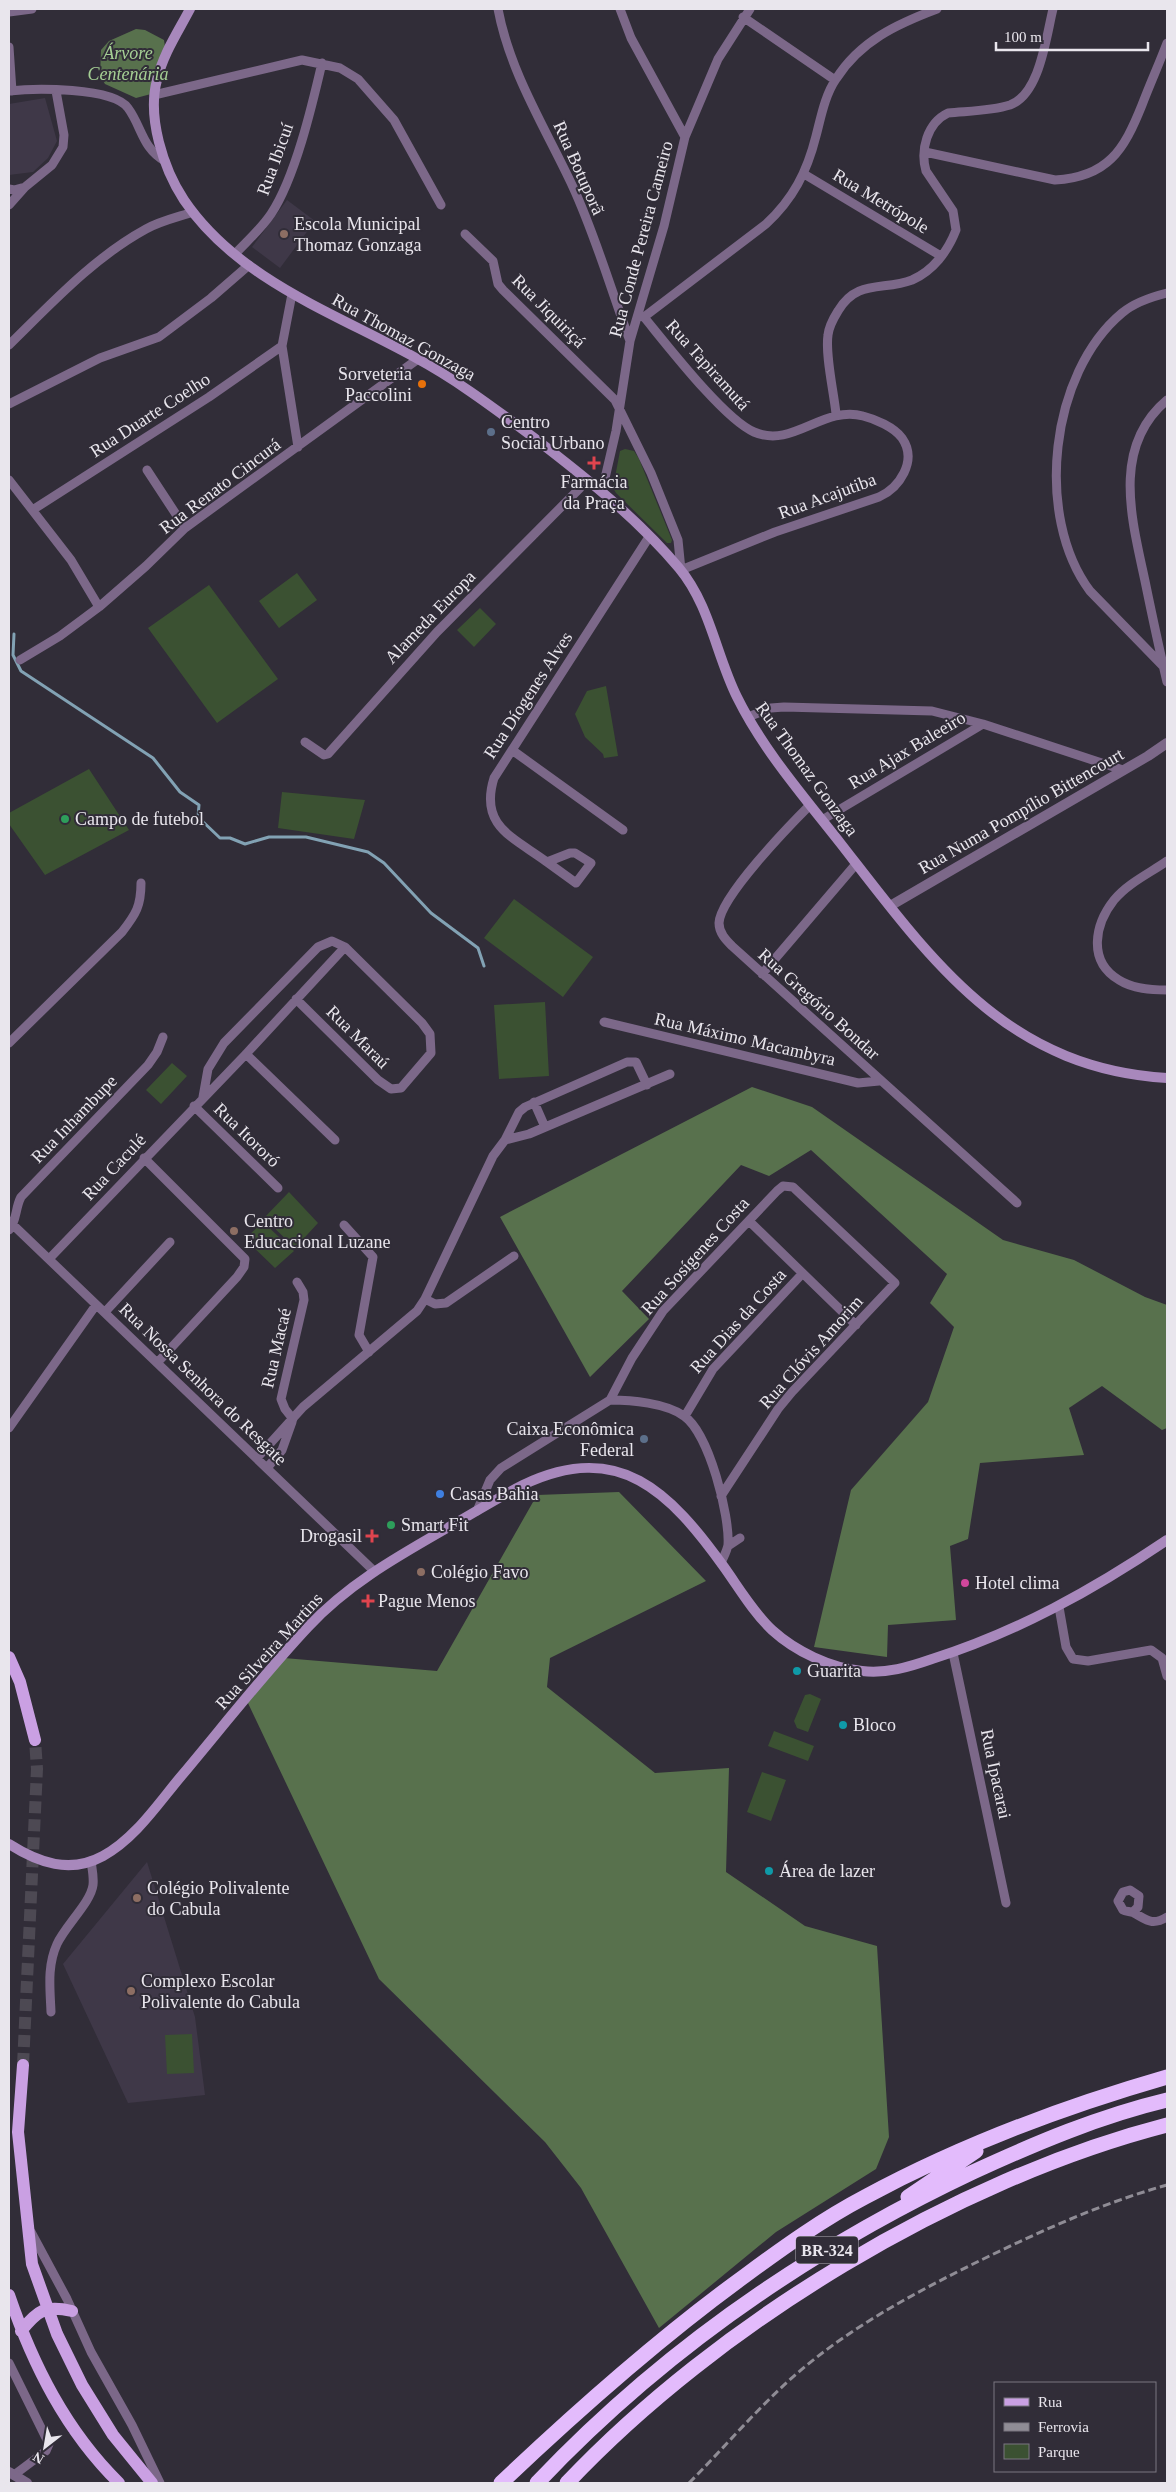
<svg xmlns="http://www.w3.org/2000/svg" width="1176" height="2492" font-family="Georgia,serif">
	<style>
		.built { fill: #3f3848 }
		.green { fill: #3b5132 }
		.forest { fill: #58714d }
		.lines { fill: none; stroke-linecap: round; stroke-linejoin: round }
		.stream { stroke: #82a2b4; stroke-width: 3 }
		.primary-tunnel { stroke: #4d4953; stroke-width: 12; stroke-dasharray: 12 6; stroke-linecap: butt }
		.minor { stroke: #7c6889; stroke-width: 9 }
		.tertiary { stroke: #7c6889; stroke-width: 10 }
		.secondary { stroke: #a888bc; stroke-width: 10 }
		.primary { stroke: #caa0e3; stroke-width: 12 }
		.motorway { stroke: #e3bbfc; stroke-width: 15 }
		.rail { stroke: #8f8c95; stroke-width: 3; stroke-dasharray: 8 4; stroke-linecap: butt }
		.education-dot { fill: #8d6e63; stroke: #312d38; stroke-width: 2 }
		.food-dot { fill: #e8710a; stroke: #312d38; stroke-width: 2 }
		.service-dot { fill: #5c6f8a; stroke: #312d38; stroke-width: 2 }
		.health-dot { fill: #e0444e; stroke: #312d38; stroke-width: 2 }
		.leisure-dot { fill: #2e9e5b; stroke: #312d38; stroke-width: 2 }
		.shop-dot { fill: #3f7fe0; stroke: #312d38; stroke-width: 2 }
		.hotel-dot { fill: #d1479c; stroke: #312d38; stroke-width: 2 }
		.culture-dot { fill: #0f9aa8; stroke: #312d38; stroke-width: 2 }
		.labels { text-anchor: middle; stroke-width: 4; stroke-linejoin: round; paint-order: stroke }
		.shield { fill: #312d38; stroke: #b2aeb7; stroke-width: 1 }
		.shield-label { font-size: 16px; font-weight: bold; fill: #e9e6ed }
		.park-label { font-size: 18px; font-style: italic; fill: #a5cf94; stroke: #312d38 }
		.street-label { font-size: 18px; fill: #e9e6ed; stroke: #312d38 }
		.poi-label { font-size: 18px; fill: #e9e6ed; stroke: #312d38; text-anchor: start }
	</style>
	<rect width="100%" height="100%" fill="#312d38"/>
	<path class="built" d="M45,98L57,141L48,158L33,172L9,175V104Z
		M287,200L315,221L280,268L252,247Z
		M147,1862L195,2017L205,2095L128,2103L63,1964Z"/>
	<path class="green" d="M625,449L634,451L639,459L672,540L671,543H667L616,493L613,488L620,451Z
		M297,573L317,600L279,628L259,601Z
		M209,585L278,679L217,723L148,628Z
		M480,608L496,624L474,647L457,630Z
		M606,686L618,756L604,758L603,754L585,737L575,714L587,691Z
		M89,769L129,830L45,875L9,824V813Z
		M282,792L365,800L354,839L278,828Z
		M514,899L593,957L563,997L484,938Z
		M545,1002L549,1076L499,1079L494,1005Z
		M172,1063L187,1076L161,1104L146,1090Z
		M289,1192L318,1223L295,1248L264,1218Z
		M263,1222L294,1251L275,1268L245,1239Z
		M810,1694L821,1699L808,1732L797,1728L794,1721L805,1695Z
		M774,1731L814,1746L808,1761L768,1746Z
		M762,1772L786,1780L771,1821L747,1812Z
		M192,2034L194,2073L167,2074L165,2035Z"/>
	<path class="forest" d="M136,29L145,30L164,40L165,47L151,94L136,98L105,84L100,76L101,50L109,41Z
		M752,1087L812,1107L1003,1240L1074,1260L1145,1297L1167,1305V1428L1162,1430L1102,1386L1069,1408L1084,1455L980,1463L968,1539L950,1546L956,1620L888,1625L887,1657L814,1647L851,1490L928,1402L954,1327L930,1303L947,1274L811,1150L769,1176L741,1165L622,1291L649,1319L590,1377L500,1217Z
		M619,1492L706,1581L550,1658L547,1687L655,1773L729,1768L726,1872L805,1926L877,1946L889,2137L876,2169L776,2232L659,2328L581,2188L545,2142L379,1979L247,1701L284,1658L437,1671L537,1495Z"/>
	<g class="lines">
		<path class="stream" d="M14,634L13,655L21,671L153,758L180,792L199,805L198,817L220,838H230L245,844L269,837H306L368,852L384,863L431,913L478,948L484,966"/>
		<path class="primary-tunnel" d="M23,2065L37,1769L35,1740"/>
		<path class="minor" d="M498,9C510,73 546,129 573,187C596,237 611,290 630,341
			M620,9L631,38L685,137
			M9,12L32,9
			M743,17L835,80
			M9,47L12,91
			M9,91C34,88 113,87 128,108C142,127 142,148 165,161
			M154,95L302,60L340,68L358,79L394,120L441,205
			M925,152L1055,180C1108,177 1124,150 1142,105C1150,84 1159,64 1167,43
			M804,174L941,256
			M9,189L14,190L25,187
			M9,205L25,187L52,165L63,147L64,135L56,91
			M465,234L493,261L498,284L503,290L615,400L651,473L678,540L681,570L775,532L879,497C899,488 918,461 902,438C894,427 875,419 863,416C823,405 793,449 754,432C724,419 667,345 644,317
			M235,254C247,241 261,229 271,214C295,178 312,106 322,63
			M292,294L282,346L298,447
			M639,316L644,317L766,224C793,199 807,172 816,136C821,117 825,95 836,79C860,41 897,24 937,9
			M9,345C51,304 93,258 146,229C160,221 178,217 193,212
			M1167,400C1111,447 1132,520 1145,581C1152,615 1159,648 1167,682
			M9,404L100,358L159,337L211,298L249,265
			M836,414C834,393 825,355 828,335C829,326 833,319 838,311C857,279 883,291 912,280C933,271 948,251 956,230L953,211L926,171C920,150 927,123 948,113C968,111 991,111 1010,105C1040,94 1046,37 1053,9
			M147,470L185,528
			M9,480L71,560L99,607
			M602,491L616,431L630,341L664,226L685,137L718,59L750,9
			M34,509L209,397L282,346
			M20,660L60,636L99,607L146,566L185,528L418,359
			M1163,666L1090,591C1034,516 1050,373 1122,313C1135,302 1151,297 1167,293
			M748,717L771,708L784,707L932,711L983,724L1123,770
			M305,742L324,755L328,754L437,632L580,488
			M512,750L623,830
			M810,805C790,825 720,897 719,923C719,933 726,940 732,946L1017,1203
			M822,820L983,724
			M570,853H575L591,863L576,883L547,862Z
			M1167,861C1150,873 1128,883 1114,900C1095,924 1087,961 1119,980C1133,989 1151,990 1167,990
			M547,862C513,837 479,826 494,778L649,537
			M762,974L856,864
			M604,1022L858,1083L879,1081
			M9,1043L122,932C136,914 141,906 141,883
			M246,1054L335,1140
			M203,1097L208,1069L224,1043L318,947L332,941L345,947L422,1023L430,1034L431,1053L401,1088L391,1089L378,1080L296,999
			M534,1102L545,1127
			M194,1106L278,1188
			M505,1140L519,1112L525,1107L627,1062H636L647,1085
			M144,1158L245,1259L244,1267L237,1277L157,1363
			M9,1221L374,1571
			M749,1221L856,1325
			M344,1225L373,1257L359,1335L369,1352
			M9,1230C17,1221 15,1208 21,1197L148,1065L157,1052L163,1037
			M49,1259L246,1054L345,947
			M425,1299L435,1304L446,1303L514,1256
			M105,1312L170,1242
			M610,1400L632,1358L663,1311L777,1191L783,1186L793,1187L895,1283L792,1392L778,1409L721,1496
			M610,1400C631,1400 666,1403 684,1416C709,1433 730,1516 728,1545C727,1551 723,1558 721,1563
			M685,1416L713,1369L802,1274
			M293,1419L285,1409L281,1399L304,1300L303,1292L297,1282
			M9,1428L96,1305
			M257,1458L303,1407L417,1311L425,1299L493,1156L505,1140L529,1134L670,1074
			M267,1468L282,1450L292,1422
			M477,1511L490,1480L501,1468L610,1400
			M728,1546L740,1538
			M1059,1607L1066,1647L1073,1659L1088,1661L1151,1650L1162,1658L1167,1676
			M953,1653L1006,1903
			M1133,1912L1138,1907L1139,1896L1130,1890L1123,1892L1118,1901L1123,1910C1126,1912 1131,1911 1134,1913C1147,1920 1152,1926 1167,1917
			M51,2012C50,1988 47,1966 57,1944C65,1926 91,1902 93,1885C94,1877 92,1869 91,1861
			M31,2232L67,2299L91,2352L132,2425L160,2483
			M9,2363L49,2444L46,2451L14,2475"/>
		<path class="tertiary" d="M890,906L1148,756L1167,743
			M9,2472L27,2483"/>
		<path class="secondary" d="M190,9C178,32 163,54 157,80C147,117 163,168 184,200C238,280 335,313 416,358C457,380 495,409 533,437C585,477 637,518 679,568C710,605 716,655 737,697C763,750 805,798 841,844C932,961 1006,1068 1167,1078
			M9,1844C39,1863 70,1874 103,1856C136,1838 159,1802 183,1774C224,1725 264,1674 308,1627C350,1582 402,1554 454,1524C477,1511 499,1497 523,1485C619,1439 670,1492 724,1567C739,1588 753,1612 772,1630C795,1651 830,1668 862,1671C886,1674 909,1667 932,1659C1017,1632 1093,1590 1167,1540"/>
		<path class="primary" d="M9,1657L20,1682L35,1740
			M23,2065L18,2132L32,2264L57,2334L82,2385L113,2435L152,2483
			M9,2295C33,2365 66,2431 119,2483
			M21,2331C38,2310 45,2305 72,2311"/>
		<path class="motorway" d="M908,2197L976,2151
			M501,2483C579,2409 659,2338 746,2275C784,2247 823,2219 865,2197C961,2145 1063,2107 1167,2077
			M537,2483C661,2352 810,2249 973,2172C1036,2143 1100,2116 1167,2100
			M567,2483C718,2323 954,2180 1167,2125"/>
		<path class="rail" d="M689,2483C728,2444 764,2400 807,2365C857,2324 913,2294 971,2265C1034,2234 1099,2204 1167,2185"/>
	</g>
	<g class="education-dot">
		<circle cx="284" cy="234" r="5"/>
		<circle cx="234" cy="1231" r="5"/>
		<circle cx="421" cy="1572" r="5"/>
		<circle cx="137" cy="1898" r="5"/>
		<circle cx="131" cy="1991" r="5"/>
	</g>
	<circle class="food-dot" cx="422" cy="384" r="5"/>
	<g class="service-dot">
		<circle cx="491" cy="432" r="5"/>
		<circle cx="644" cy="1439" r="5"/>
	</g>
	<g class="health-dot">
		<path d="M591.5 455.5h5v5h5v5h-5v5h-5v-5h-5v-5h5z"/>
		<path d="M369.5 1528.5h5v5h5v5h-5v5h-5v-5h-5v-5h5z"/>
		<path d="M365.5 1593.5h5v5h5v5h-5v5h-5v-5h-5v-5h5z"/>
	</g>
	<g class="leisure-dot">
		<circle cx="65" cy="819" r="5"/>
		<circle cx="391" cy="1525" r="5"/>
	</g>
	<circle class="shop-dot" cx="440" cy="1494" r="5"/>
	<circle class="hotel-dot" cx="965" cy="1583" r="5"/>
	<g class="culture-dot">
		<circle cx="797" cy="1671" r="5"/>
		<circle cx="843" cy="1725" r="5"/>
		<circle cx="769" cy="1871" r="5"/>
	</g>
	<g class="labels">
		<rect class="shield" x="796" y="2236.5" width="62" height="27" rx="4"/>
		<g class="shield-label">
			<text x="827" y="2256">BR-324</text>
		</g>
		<g class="park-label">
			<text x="128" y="59">Árvore<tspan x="128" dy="21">Centenária</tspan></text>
		</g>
		<g class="street-label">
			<text transform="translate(275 159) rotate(-70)" y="6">Rua Ibicuí</text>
			<text transform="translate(579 168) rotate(66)" y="6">Rua Botuporã</text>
			<text transform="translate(881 201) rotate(31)" y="6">Rua Metrópole</text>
			<text transform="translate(641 239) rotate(-75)" y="6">Rua Conde Pereira Cameiro</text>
			<text transform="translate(549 311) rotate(45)" y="6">Rua Jiquiriçá</text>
			<text transform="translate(404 337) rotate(29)" y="6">Rua Thomaz Gonzaga</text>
			<text transform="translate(708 365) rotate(48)" y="6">Rua Tapiramutá</text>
			<text transform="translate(150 415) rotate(-33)" y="6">Rua Duarte Coelho</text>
			<text transform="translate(220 486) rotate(-37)" y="6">Rua Renato Cincurá</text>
			<text transform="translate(827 496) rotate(-20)" y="6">Rua Acajutiba</text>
			<text transform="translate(430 617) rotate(-46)" y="6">Alameda Europa</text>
			<text transform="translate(528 695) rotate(-57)" y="6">Rua Díogenes Alves</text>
			<text transform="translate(907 750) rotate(-31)" y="6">Rua Ajax Baleeiro</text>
			<text transform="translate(807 769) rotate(54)" y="6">Rua Thomaz Gonzaga</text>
			<text transform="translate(1021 811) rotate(-30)" y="6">Rua Numa Pompílio Bittencourt</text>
			<text transform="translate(819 1004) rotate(42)" y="6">Rua Gregório Bondar</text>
			<text transform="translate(358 1037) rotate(45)" y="6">Rua Maraú</text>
			<text transform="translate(745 1039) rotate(13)" y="6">Rua Máximo Macambyra</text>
			<text transform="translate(74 1119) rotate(-46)" y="6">Rua Inhambupe</text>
			<text transform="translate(247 1135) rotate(44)" y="6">Rua Itororó</text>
			<text transform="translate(114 1167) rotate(-47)" y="6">Rua Caculé</text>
			<text transform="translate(695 1256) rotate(-48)" y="6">Rua Sosígenes Costa</text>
			<text transform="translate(738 1321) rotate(-48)" y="6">Rua Dias da Costa</text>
			<text transform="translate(276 1348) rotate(-77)" y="6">Rua Macaé</text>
			<text transform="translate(811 1352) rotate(-48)" y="6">Rua Clóvis Amorim</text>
			<text transform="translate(203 1384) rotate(44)" y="6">Rua Nossa Senhora do Resgate</text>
			<text transform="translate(269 1651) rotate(-48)" y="6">Rua Silveira Martins</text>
			<text transform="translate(996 1774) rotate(78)" y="6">Rua Ipacarai</text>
		</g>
		<g class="poi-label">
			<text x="294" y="230">Escola Municipal<tspan x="294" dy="21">Thomaz Gonzaga</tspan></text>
			<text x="412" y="380" text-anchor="end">Sorveteria<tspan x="412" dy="21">Paccolini</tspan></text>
			<text x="501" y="428">Centro<tspan x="501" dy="21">Social Urbano</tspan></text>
			<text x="594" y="488" text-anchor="middle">Farmácia<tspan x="594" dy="21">da Praça</tspan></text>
			<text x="75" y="825">Campo de futebol</text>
			<text x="244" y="1227">Centro<tspan x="244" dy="21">Educacional Luzane</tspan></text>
			<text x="634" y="1435" text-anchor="end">Caixa Econômica<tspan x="634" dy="21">Federal</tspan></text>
			<text x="450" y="1500">Casas Bahia</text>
			<text x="401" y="1531">Smart Fit</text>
			<text x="362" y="1542" text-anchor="end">Drogasil</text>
			<text x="431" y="1578">Colégio Favo</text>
			<text x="975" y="1589">Hotel clima</text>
			<text x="378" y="1607">Pague Menos</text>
			<text x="807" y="1677">Guarita</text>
			<text x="853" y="1731">Bloco</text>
			<text x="779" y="1877">Área de lazer</text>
			<text x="147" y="1894">Colégio Polivalente<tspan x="147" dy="21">do Cabula</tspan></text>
			<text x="141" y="1987">Complexo Escolar<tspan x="141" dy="21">Polivalente do Cabula</tspan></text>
		</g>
	</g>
	<rect width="1176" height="2492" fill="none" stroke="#e9e6ed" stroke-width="20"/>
	<rect x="994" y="2382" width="162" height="90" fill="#312d38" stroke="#7b7780"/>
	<rect x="1004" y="2398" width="25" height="8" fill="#caa0e3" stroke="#7b7780"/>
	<text x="1038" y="2407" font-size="15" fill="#e9e6ed">Rua</text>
	<rect x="1004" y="2423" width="25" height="8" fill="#8f8c95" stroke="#7b7780"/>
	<text x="1038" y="2432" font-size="15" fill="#e9e6ed">Ferrovia</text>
	<rect x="1004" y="2444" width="25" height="15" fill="#3b5132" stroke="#7b7780"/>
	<text x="1038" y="2457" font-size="15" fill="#e9e6ed">Parque</text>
	<g transform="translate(45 2447) rotate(211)" stroke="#312d38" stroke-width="4" paint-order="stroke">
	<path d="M0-4L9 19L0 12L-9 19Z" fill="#e9e6ed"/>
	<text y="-8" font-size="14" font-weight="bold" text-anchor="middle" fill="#e9e6ed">N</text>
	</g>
	<path d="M996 42v8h152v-8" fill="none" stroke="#e9e6ed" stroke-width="2.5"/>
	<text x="1004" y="42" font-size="15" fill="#e9e6ed" stroke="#312d38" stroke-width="4" paint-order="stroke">100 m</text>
</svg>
